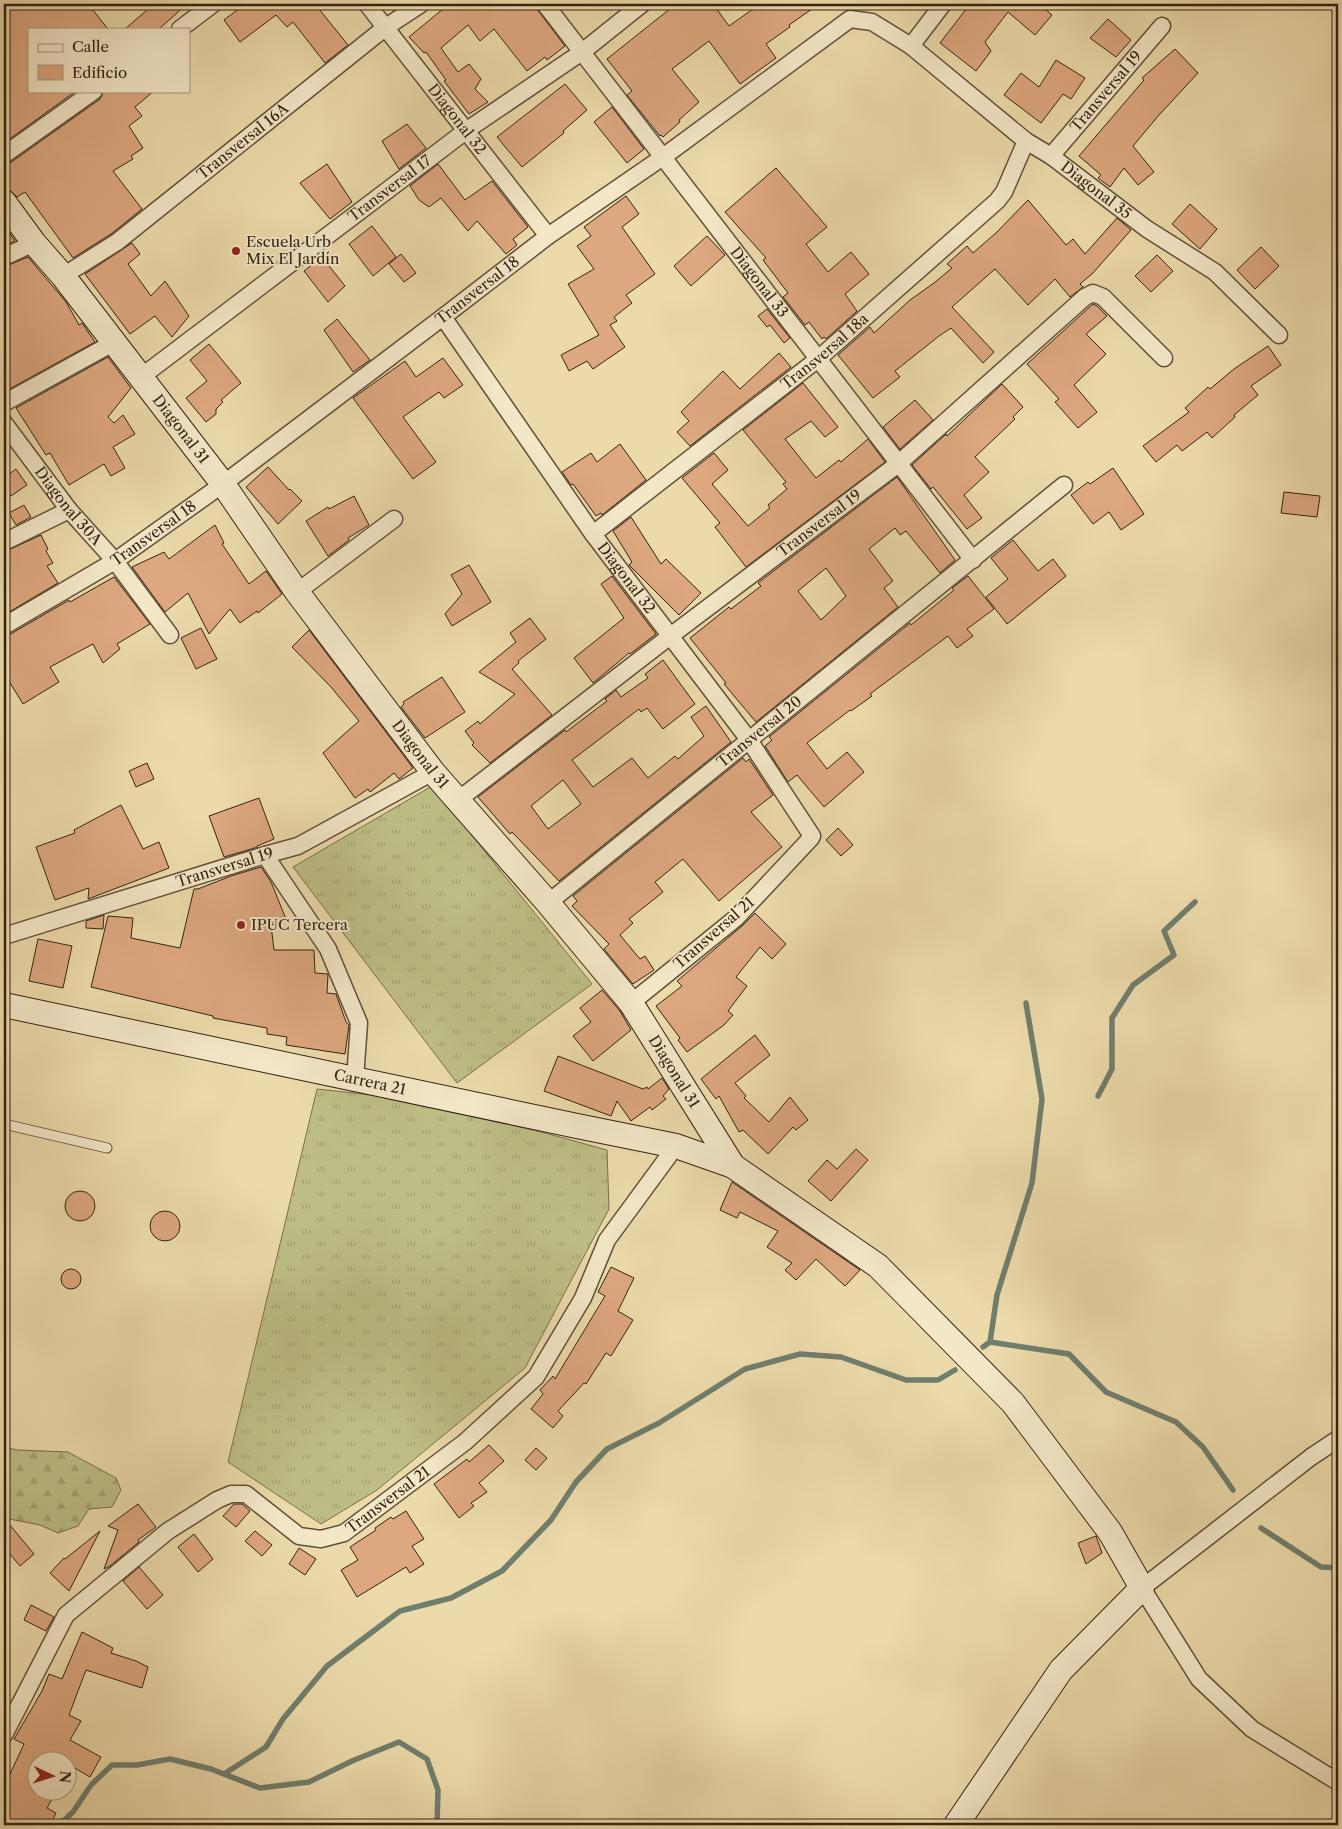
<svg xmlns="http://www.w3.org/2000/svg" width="1342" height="1829" font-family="'Libre Caslon Text',serif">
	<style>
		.grass { fill: url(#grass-tufts); stroke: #78704c }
		.forest { fill: url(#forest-firs); stroke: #78704c }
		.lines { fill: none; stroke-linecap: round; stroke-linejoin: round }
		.stream { stroke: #707e6d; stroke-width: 5.5 }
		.building { fill: #dda77f; stroke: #332314; fill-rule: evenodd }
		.lane-casing { stroke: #61513a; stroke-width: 11 }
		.street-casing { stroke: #61513a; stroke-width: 19 }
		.secondary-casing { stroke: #332314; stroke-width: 26 }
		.lane { stroke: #f3e7c8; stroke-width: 9 }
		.street { stroke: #f3e7c8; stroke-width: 16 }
		.secondary { stroke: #f3e7c8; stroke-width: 24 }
		.poi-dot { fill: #8f2418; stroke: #f3e7c8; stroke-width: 2 }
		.labels { text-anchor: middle; stroke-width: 4; stroke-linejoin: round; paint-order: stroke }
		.street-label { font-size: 15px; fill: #332314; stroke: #f3e7c8 }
		.poi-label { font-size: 15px; fill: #332314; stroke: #f3e7c8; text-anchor: start }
	</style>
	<defs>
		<pattern id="grass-tufts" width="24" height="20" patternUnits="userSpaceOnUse" patternTransform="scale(1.25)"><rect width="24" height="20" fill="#bdbe85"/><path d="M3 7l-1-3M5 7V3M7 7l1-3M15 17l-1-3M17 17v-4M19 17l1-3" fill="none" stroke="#a3a372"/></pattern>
		<pattern id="forest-firs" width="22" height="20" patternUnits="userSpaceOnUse" patternTransform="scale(1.25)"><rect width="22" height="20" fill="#bdbe85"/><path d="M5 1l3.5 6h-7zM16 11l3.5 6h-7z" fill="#a3a372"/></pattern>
	</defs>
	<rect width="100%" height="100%" fill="#ecdaaa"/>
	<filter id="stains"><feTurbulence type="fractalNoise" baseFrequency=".004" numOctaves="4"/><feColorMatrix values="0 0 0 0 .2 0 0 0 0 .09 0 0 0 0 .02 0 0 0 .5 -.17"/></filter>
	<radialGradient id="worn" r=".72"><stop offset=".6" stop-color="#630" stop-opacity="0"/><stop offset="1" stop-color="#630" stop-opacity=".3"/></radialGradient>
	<path class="grass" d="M432,786L592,984L457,1083L293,867Z
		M317,1089L392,1097L545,1133L607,1150L609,1209L525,1368L377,1490L321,1524L228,1462Z"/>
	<path class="forest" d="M4,1447L17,1450L68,1452L116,1478L121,1490L112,1507L89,1509L78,1526L58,1533L40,1525L4,1518Z"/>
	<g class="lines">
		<path class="stream" d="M1098,1096L1112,1069V1018L1133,985L1174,955L1164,931L1195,902
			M990,1342L997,1295L1032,1183L1042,1099L1026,1003
			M983,1347L990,1342L1069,1354L1106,1392L1176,1422L1203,1447L1233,1490
			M1261,1528L1321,1567L1338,1568
			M224,1774L266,1747L283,1719L327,1666L400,1611L451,1598L502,1571L551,1520L576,1482L607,1449L659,1423L745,1369L800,1354L841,1357L906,1380H938L955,1370
			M59,1825L73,1812L91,1785L112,1765H137L170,1759L211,1769L260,1788L309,1782L352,1761L399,1742L427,1759L438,1790L437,1825"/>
	</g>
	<path class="building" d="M4,4H88L108,29H29V91H76L4,143Z
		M154,4H187L159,29H125Z
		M245,4H315L348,45L325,63L293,22L287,27L276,15L240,42L224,20Z
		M449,4H533L565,46L547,60L545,57L527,71L494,29L480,41L468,25L441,48L458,72L469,64L481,79L475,89L488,102L469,114L444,81L446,80L426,52L424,53L409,37Z
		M676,4H713L729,26L760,4H819L789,25L790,27L766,44L776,58L740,84L709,41L672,69L699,102L679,120L680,122L663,137L661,135L660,136L627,95L632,91L607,59Z
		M970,4H1039L1052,15L1035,35L1008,12L985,42L991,51L976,71L940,43Z
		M1108,19L1131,40L1116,57L1090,38Z
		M1175,49L1198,73L1159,115L1133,146L1154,172L1138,185L1124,168L1110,187L1098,178L1101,175L1079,156L1144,80L1142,78Z
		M1056,60L1085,78L1071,99L1063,94L1041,123L1004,95L1021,73L1039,87Z
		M565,84L587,110L563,131L564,133L522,167L497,137Z
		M104,91H154L135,107L142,116L129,126L143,148L131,156L133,159L113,171L142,209L111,234L73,258L25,192L17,197L10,190L4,188V165L10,163L100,99Z
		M612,107L644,149L627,163L594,122Z
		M407,124L426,148L399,169L382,141Z
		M327,164L352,202L330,219L300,183Z
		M438,164L465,200L492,181L528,227L513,239L517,245L506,254L477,221L468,231L441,198L429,207L419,200L410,186Z
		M776,168L827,227L806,244L828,272L851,252L869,274L845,294L857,311L826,339L824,337L822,339L809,322L805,325L783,297L788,293L763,260L766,258L725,212Z
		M626,196L639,214L622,227L655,274L626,295L632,303L614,317L617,321L610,325L625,347L593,369L587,361L569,371L561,355L599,335L568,284L594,269L577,246L591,236L584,227Z
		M1028,200L1066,245L1073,239L1085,254L1117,218L1131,230L1093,273L1080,284L1083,287L1070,297L1055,279L1028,305L995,269L952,307L994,352L983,363L951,328L939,336L895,371L900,377L873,398L838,355L870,327L874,333L910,300L934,283L952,268L947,264L967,246L973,253L997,232Z
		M1190,204L1217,229L1200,249L1172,224Z
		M4,225L15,241L4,246Z
		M372,226L396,257L373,276L349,244Z
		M707,236L725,255L691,286L674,266Z
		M132,243L140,254L128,264L151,296L165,281L189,316L172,337L155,316L130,334L85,274Z
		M1261,247L1279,266L1255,289L1237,270Z
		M401,254L416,273L404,282L389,264Z
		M1157,255L1173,271L1151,292L1135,276Z
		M28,257L66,302L79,325L82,323L95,342L4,392V267Z
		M322,257L345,286L328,302L304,271Z
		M1093,304L1097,306L1107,316L1086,334L1106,354L1074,385L1097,412L1078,428L1055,402L1059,399L1027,364Z
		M767,309L790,338L784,343L770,325L767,327L758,316Z
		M337,319L370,360L353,372L324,330Z
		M209,344L241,383L221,400L223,402L216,409V414L206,422L186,398L207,381L190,360Z
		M1268,346L1281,365L1251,386L1258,395L1234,415L1235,417L1212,438L1207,432L1182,451L1177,445L1156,462L1143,446L1189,412L1185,408L1208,387L1210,389L1234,369Z
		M779,353L791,367L690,446L677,432L689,421L681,412L723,371L740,389Z
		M108,357L131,388L108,417L114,423L123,415L135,434L113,447L125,468L111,476L104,464L69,485L50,453L46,455L16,408Z
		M443,358L463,385L444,398L439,392L403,417L436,462L413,479L353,398L405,361L416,377Z
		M803,383L838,427L825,437L811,421L785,439L816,478L839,460L841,462L868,439L885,462L746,567L715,527L720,523L682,478L714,453L728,470L712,484L748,526L770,508L768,505L787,489L783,484L786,482L743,430Z
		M1002,384L1023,407L1013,417L1015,419L975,457L989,472L964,495L982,518L967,529L933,487L931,489L912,465L946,434L947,436Z
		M915,400L933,420L900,449L883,427Z
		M620,444L646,480L602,515L601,513L596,516L573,484L571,485L562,472L591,453L597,462Z
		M268,467L289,490L290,489L302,501L278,524L246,487Z
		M1113,468L1144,514L1121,530L1109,512L1093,524L1071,495L1088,482L1090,484Z
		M16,469L27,485L11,496L4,485V478Z
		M897,477L955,560L940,573L906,531L900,535L895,528L869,549L893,581L884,588L898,607L756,722L724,684L726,683L690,638L729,607L731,609L761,586L758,583ZM826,568L846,596L821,620L798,591Z
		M1284,492L1320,496L1317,517L1281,513Z
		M354,496L369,525L348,538L349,540L328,556L306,521L328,507L329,509Z
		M24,505L31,517L16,525L9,513Z
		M631,517L661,564L666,559L701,593L679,615L629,565L632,562L613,531Z
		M215,525L224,543L222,544L249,584L266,571L282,594L258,613L257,611L240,623L230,609L209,634L188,593L165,612L132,567L164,552L169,559Z
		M41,535L48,549L46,551L53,563L47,566L58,583L4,615V552Z
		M1013,540L1038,571L1053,559L1066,576L1007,624L986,597L1008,579L991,558Z
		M469,565L491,602L452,626L445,614L462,594L451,575Z
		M612,576L656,634L630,654L629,653L593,683L574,658L624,618L601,584Z
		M968,576L994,609L967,629L973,636L957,648L948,636L870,694L872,696L851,711L850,710L807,743L827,769L847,752L864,772L824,807L797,775L788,782L765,746L772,740L769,737L910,623L911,625L954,590L952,588Z
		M114,577L150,624L117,644L120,649L103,663L93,644L50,667L59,682L23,704L4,673V636L9,635L69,600L70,602Z
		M530,618L546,639L518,661L519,663L512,669L552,715L490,763L472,745L474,743L465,731L478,721L480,724L515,694L479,672L516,642L510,633Z
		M201,628L217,659L196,669L181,638Z
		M309,630L413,768L399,779L394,773L370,792L368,789L355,798L323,753L359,721L331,687L292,647Z
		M663,660L695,704L663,729L647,708L641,712L639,709L572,760L593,787L632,758L648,778L675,756L678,759L704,736L691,717L706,706L731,742L559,881L512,832L510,834L478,797L565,730L566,732L607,701L605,699L616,690L621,697L648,678L645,674ZM563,780L581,804L548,829L531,806Z
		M442,677L465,712L425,738L401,707L404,704L403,702Z
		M743,758L746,762L749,759L773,795L751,812L782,847L719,901L683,859L655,882L663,892L629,919L633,923L620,935L640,959L645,956L654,970L633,984L604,949L609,944L572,906L577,901L573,896Z
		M147,763L154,779L136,787L129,771Z
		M259,798L274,839L257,846L258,847L224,857L209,816Z
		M121,805L143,849L159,842L169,868L88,899L89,888L55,900L36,847L75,833L74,830Z
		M838,828L853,845L841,856L826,840Z
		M261,867L271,882L286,919L271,925L274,950H314L315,973L328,974L327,993L336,994L346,1022L349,1025L345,1054L286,1045L287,1037L267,1034V1028L213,1018V1016L91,987L108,916L133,918L131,938L180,948L194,889H198L231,876Z
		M755,913L786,944L772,959L760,947L736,977L747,986L728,1011L733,1015L724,1025L687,1052L678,1040L680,1038L656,1006L682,986L677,981L742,926Z
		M104,915L103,929L86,928V921Z
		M38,939L72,946L63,988L29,981Z
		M602,990L620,1011L631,1030L593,1061L573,1036L591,1022L580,1008Z
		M755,1035L770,1055L735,1083L746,1096L744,1098L769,1122L790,1097L808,1120L796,1130L793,1127L768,1154L743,1130L739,1132L719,1096L716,1099L701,1079Z
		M558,1056L643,1089L647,1087L648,1089L662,1078L669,1089L663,1096L666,1099L652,1110L650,1107L631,1121L617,1101L611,1116L544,1091Z
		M856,1149L868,1160L831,1201L808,1181L827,1160L837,1169Z
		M732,1182L860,1270L845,1286L816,1259L796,1280L785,1270L792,1263L767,1247L778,1231L740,1212L737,1218L720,1210Z
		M65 1206a15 15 0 1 1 30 0a15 15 0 1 1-30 0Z
		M150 1226a15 15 0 1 1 30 0a15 15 0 1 1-30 0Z
		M611,1267L634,1278L618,1311L633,1320L611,1356L606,1353L586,1384L584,1383L558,1411L563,1416L553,1428L531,1409L543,1394L540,1390L553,1376L555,1379L605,1296L598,1292Z
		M61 1279a10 10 0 1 1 20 0a10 10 0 1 1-20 0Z
		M489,1445L504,1461L479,1483L487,1492L471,1503L474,1506L459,1518L434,1484L467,1459L469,1462Z
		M536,1448L547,1458L536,1470L525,1460Z
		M138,1504L156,1527L138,1540L139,1542L110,1566L104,1569L118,1530L108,1526Z
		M234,1504H242L250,1511L236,1527L223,1516Z
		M406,1511L424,1539L412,1546L424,1564L410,1573L406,1567L357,1597L341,1570L358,1560L350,1547L376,1530L375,1528L391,1517L393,1519Z
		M4,1518L34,1554L20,1566L4,1547Z
		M100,1531L69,1591L50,1573L64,1558L65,1559Z
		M255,1531L272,1545L262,1556L245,1541Z
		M194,1534L213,1559L198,1572L178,1547Z
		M1096,1536L1102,1553L1086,1564L1078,1543Z
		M299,1548L316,1559L305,1575L289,1564Z
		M139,1567L163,1595L147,1609L123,1581Z
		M31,1605L54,1617L46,1631L24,1620Z
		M82,1632L113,1648L111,1653L136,1661L148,1667L142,1688L86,1670L69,1715L81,1721L70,1740L101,1757L90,1777L68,1764V1762H38V1792H56L47,1808L56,1813L50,1825H11L4,1822V1787L24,1744L14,1739L42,1691L49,1674L62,1679Z"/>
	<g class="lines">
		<defs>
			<path id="lane" d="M4,1124L107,1148"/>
			<g id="street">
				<path id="s1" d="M367,4L548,236"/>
				<path id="s2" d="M545,4L973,560"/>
				<path d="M180,29L213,4"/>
				<path id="s3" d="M911,46L1026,141L1051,156L1147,229L1215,272L1279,335"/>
				<path d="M4,155L94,91"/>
				<path id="s4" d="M1051,156L1162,26"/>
				<path d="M4,257L34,243"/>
				<path id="s5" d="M63,276L117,242L386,27L421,4"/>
				<path id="s6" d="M443,317L593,534L749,740L812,836L811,838L736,918L631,1003"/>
				<path id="s7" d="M141,377L467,130L582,52L642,4"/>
				<path d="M4,403L113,343"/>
				<path id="s8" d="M4,423L69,510L115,561L170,635"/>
				<path id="s9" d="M593,534L818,359L997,201L1004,192L1026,141"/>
				<path d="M4,542L69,510"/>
				<path d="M297,592L394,519"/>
				<path id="s10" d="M4,626L115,561L223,484L443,317L548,236L663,157L850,19L872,22L911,46L943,4"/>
				<path id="s11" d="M458,800L669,637L898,464L1085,297L1093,293L1103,297L1164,358"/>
				<path d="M265,855L328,949L359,1023L355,1079"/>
				<path id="s12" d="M548,903L1064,485"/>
				<path id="s13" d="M4,936L265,855L298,846L433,772"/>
				<path d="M1338,1439L1311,1457L1142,1588L1199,1679L1252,1729L1338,1782"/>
				<path id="s14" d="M4,1735L66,1615L168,1531L217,1500L231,1494H246L299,1536L321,1539L344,1533L465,1442L536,1377L583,1298L607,1240L676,1146"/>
			</g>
			<g id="secondary">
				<path id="s15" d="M4,202L34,243L63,276L223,484L297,592L433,772L548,903L631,1003L733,1166L878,1266L1013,1403L1110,1532L1142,1588L1061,1670L956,1825"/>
				<path id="s16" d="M4,1005L577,1126L676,1146L733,1166"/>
			</g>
		</defs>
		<use href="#lane" class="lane-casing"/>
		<use href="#street" class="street-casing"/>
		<use href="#secondary" class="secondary-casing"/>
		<use href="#lane" class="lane"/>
		<use href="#street" class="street"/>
		<use href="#secondary" class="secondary"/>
	</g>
	<g class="poi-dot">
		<circle cx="236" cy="251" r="5"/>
		<circle cx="241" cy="925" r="5"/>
	</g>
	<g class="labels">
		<g class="street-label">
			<text dy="5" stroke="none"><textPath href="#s4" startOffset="85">Transversal 19</textPath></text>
			<text dy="5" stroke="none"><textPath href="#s1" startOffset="146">Diagonal 32</textPath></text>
			<text dy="5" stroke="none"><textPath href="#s5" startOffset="225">Transversal 16A</textPath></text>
			<text dy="5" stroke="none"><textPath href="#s7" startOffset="312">Transversal 17</textPath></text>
			<text dy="5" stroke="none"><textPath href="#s3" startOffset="235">Diagonal 35</textPath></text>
			<text dy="5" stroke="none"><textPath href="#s2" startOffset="351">Diagonal 33</textPath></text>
			<text dy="5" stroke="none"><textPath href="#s10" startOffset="581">Transversal 18</textPath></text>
			<text dy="5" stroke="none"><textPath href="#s9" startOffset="295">Transversal 18a</textPath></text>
			<text dy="5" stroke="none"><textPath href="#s15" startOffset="288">Diagonal 31</textPath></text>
			<text dy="5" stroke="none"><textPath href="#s8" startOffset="105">Diagonal 30A</textPath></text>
			<text dy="5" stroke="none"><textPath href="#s11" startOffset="455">Transversal 19</textPath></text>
			<text dy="5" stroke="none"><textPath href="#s10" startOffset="176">Transversal 18</textPath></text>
			<text dy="5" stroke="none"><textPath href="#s6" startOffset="319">Diagonal 32</textPath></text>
			<text dy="5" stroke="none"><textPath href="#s12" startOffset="272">Transversal 20</textPath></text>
			<text dy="5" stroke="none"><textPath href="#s15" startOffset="692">Diagonal 31</textPath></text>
			<text dy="5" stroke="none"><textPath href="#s13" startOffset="231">Transversal 19</textPath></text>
			<text transform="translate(714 933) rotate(-41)" y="5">Transversal 21</text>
			<text dy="5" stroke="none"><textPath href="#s15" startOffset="1099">Diagonal 31</textPath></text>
			<text dy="5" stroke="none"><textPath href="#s16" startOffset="374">Carrera 21</textPath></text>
			<text dy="5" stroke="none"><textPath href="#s14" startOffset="524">Transversal 21</textPath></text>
		</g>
		<g class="poi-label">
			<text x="246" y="247">Escuela Urb<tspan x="246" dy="17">Mix El Jardín</tspan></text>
			<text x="251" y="930">IPUC Tercera</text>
		</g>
	</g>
	<rect width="1342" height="1829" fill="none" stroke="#ecdaaa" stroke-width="20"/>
	<rect x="5" y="5" width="1332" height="1819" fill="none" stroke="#332314" stroke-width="2.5"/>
	<rect x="10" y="10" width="1322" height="1809" fill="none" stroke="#332314"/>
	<rect x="28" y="28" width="162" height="65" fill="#f3e7c8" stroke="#a69980"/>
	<rect x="38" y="44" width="25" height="8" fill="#f3e7c8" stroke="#a69980"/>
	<text x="72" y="52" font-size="15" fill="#332314">Calle</text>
	<rect x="38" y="65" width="25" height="15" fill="#dda77f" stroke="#a69980"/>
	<text x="72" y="78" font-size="15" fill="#332314">Edificio</text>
	<g transform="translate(52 1776) rotate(94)"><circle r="24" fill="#f3e7c8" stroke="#a69980"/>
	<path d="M0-4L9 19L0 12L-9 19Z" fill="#8f2418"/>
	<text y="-8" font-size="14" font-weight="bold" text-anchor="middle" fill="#332314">N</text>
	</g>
	<rect width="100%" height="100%" filter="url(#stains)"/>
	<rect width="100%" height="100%" fill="url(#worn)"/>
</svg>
